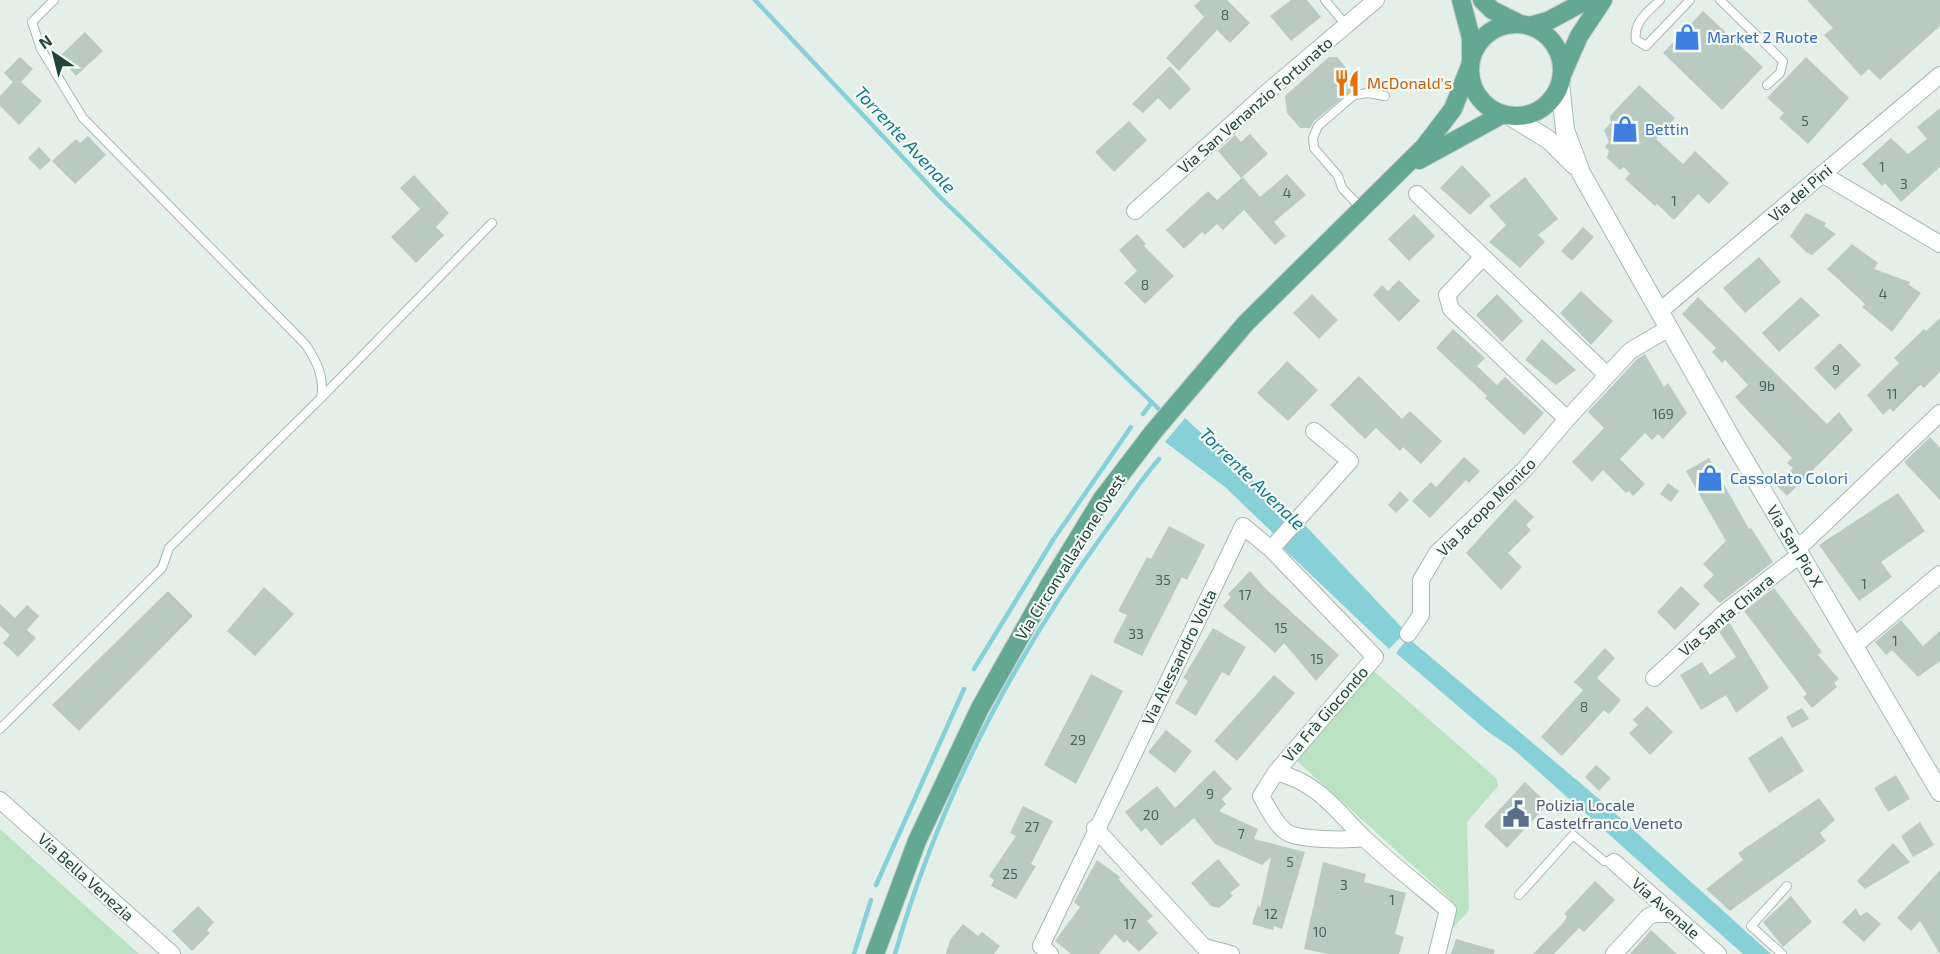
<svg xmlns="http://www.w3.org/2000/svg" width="1940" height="954" font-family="'Exo 2',sans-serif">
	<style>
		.green { fill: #bbe2c3 }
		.water { fill: #87d0d8 }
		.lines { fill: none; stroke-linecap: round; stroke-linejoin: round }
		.stream { stroke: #87d0d8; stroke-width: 4.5 }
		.building { fill: #b9cac2 }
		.lane-casing { stroke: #a6b8b0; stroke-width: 10 }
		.street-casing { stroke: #a6b8b0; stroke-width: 18 }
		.secondary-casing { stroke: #a1bcb1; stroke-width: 20 }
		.primary-casing { stroke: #c1cac7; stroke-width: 20 }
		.lane { stroke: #fff; stroke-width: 8 }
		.street { stroke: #fff; stroke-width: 16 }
		.secondary { stroke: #fff; stroke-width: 18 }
		.primary { stroke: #64a893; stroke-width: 18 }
		.labels { text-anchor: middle; stroke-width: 4.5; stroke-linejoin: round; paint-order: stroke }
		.number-label { font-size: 14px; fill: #47655a }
		.shop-label { font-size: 16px; fill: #366cbe; stroke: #f5fbf7; text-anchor: start }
		.food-label { font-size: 16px; fill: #c56008; stroke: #f5fbf7; text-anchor: start }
		.street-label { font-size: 16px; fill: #214338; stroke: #f5fbf7 }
		.service-label { font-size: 16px; fill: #4e5e75; stroke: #f5fbf7; text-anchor: start }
		.water-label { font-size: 18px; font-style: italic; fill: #147885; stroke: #f5fbf7 }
	</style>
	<rect width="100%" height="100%" fill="#e4efe9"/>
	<path class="green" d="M1369,667L1497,779L1498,786L1467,822L1469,910L1446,936L1453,907L1450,899L1298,762L1296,753Z
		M0,829L139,954H0Z"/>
	<path class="water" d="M1185,418L1290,515L1274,534L1225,487L1165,442Z
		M1303,523L1406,632L1389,649L1285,550L1283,547Z
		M1408,638L1598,798L1771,954H1743L1512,748L1487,731L1396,653Z"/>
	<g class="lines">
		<path class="stream" d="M755,0L939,196L1164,414
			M1143,414L1152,402
			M974,669L1053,540L1131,427
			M876,885L964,689
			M854,954L871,900
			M895,954C939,801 1014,657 1107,529C1124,506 1140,481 1159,459"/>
	</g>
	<path class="building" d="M1201,0H1227L1250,23L1230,43L1217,30L1179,71L1166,58L1204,17L1194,6Z
		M1291,0H1307L1321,17L1291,41L1270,16Z
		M1807,0H1940V26L1880,80L1869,69L1861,76L1824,35L1833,28Z
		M1703,11L1763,67L1722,110L1663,53Z
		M85,32L103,51L76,76L59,57Z
		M20,57L33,69L21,82L42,101L19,125L0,106V96L13,82L4,73Z
		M1329,57H1337L1355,78L1354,89L1314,121L1310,128H1300L1287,113L1285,96Z
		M1806,57L1849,98L1808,144L1779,118L1784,113L1767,98Z
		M1170,66L1191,89L1170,110L1158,98L1143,113L1132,104Z
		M1639,85L1675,118L1656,139L1683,164L1695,151L1729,183L1709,204L1698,194L1674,220L1657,204L1655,206L1625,179L1630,174L1624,167L1620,170L1607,158L1609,151L1605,147L1609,142L1604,130L1611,123L1610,116Z
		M1940,108V167L1901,202L1885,183L1882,186L1862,164L1891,138L1908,154L1927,139L1917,127Z
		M1129,121L1147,140L1114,172L1095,152Z
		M1250,134L1268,154L1241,178L1218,151L1235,135L1241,142Z
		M88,136L106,155L75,184L52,161L76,139L80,143Z
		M39,147L51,160L40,170L28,158Z
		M1462,165L1491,195L1470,215L1440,188Z
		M1287,174L1306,195L1274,222L1286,236L1275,245L1244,210L1223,230L1217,224L1205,235L1202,232L1184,249L1166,230L1208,191L1217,200L1243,177L1260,197Z
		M414,175L449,213L436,227L444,235L416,263L391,237L420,209L400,188Z
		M1525,177L1558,219L1538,235L1545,242L1520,268L1489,242L1506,225L1489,206Z
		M1806,213L1826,223L1824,226L1836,234L1812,255L1806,252L1790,236Z
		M1414,214L1435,236L1409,261L1388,239Z
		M1583,227L1594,237L1572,261L1561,251Z
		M1137,234L1146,244L1144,246L1174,276L1145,304L1124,283L1137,271L1119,250Z
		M1852,244L1878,263L1874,269L1910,282L1909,285L1921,293L1892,332L1862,307L1865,304L1827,269Z
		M1759,257L1781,282L1745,313L1723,288Z
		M1399,280L1420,301L1399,322L1373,295L1382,285L1388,291Z
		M1581,291L1613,321L1591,345L1560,313Z
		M1312,294L1338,320L1319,339L1293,313Z
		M1497,294L1523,321L1502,342L1476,315Z
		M1698,297L1827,424L1839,412L1853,430L1787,496L1776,485L1793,468L1787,463L1792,458L1735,397L1748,385L1725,360L1722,363L1712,352L1716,348L1682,314Z
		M1801,297L1820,315L1779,352L1762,333Z
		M1940,318V372L1924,388L1920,385L1893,412L1890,408L1883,415L1867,395L1899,363L1894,358L1924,329L1926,331Z
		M1453,329L1485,358L1477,366L1497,385L1505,377L1544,413L1524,435L1485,398L1487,396L1436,348Z
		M1542,339L1576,370L1556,385L1525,360Z
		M1840,343L1861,365L1835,390L1814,368Z
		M1645,354L1664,387L1668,383L1687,413L1663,439L1658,434L1652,440L1645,433L1620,459L1645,484L1633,496L1629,491L1626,493L1603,470L1592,482L1572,462L1604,428L1588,412L1637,359Z
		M1287,361L1318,390L1288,421L1257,393Z
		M1359,376L1402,419L1410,411L1442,441L1421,464L1403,447L1400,451L1376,428L1365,439L1330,405Z
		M1930,437L1940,448V500L1904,462Z
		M1464,457L1480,471L1469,483L1466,480L1430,518L1412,501L1431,482L1436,487Z
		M1709,458L1749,529L1751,528L1773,562L1720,603L1703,586L1714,575L1703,564L1726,541L1686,471Z
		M1668,483L1679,491L1671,502L1660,494Z
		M1400,491L1409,500L1396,513L1388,505Z
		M1898,493L1925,531L1881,562L1892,577L1859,601L1819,545Z
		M1515,499L1534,517L1526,525L1531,530L1508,553L1522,567L1501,590L1466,553Z
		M1169,526L1205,545L1187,580L1182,577L1142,656L1113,642L1127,615L1118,611L1147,557L1151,559Z
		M1250,571L1267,590L1339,655L1316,681L1284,643L1275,653L1223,606L1231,597L1228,594Z
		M1681,586L1700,604L1675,630L1657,612Z
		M264,587L294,614L255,656L227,631Z
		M1774,588L1822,652L1818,655L1839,679L1834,683L1837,687L1812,708L1803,697L1807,694L1744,611Z
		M168,591L193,616L79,731L52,705Z
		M0,604L15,618L27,605L39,616L27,630L36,638L18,657L3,643L10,635L0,626Z
		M1901,620L1923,646L1940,631V661L1918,677L1892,650L1886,655L1875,642Z
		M1729,622L1769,688L1736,713L1726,695L1701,710L1680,675L1702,662L1710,675L1736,657L1719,632Z
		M1213,628L1246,647L1229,676L1222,672L1196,716L1175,703L1188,681L1183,678Z
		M1605,648L1615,658L1597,678L1621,700L1609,714L1604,710L1562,756L1541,737L1583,690L1574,682Z
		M1091,674L1123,691L1076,784L1044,765Z
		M1274,675L1295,693L1237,761L1214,741Z
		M1647,706L1673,732L1650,755L1629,733L1638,725L1633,720Z
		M1802,708L1809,719L1792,728L1786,717Z
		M1166,730L1192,751L1175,773L1148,752Z
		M1782,736L1804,771L1769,793L1748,758Z
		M1596,765L1611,778L1599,791L1585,777Z
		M1214,770L1232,789L1222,799L1226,804L1219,811L1258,829L1254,839L1305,852L1282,929L1274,926L1273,930L1252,924L1258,905L1260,908L1271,857L1262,865L1215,844L1194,818L1161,846L1146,828L1141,832L1125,812L1157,786L1175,808Z
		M1896,775L1910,799L1888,812L1874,788Z
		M1525,782L1548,804L1507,848L1484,826Z
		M1819,798L1835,820L1820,833L1826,841L1730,911L1706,889L1743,860L1738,853Z
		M1023,806L1053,821L1031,864L1036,866L1016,899L991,886L994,880L989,876L1016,836L1010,833Z
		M1920,822L1934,845L1913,857L1901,836Z
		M1893,843L1910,862L1865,889L1857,881Z
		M1218,859L1240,885L1230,893L1233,896L1219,908L1211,906L1191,883Z
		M1097,860L1120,877L1119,880L1153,916L1147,921L1158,933L1139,952L1127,940L1124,943L1115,934L1099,954H1071L1055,941L1080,907L1074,902Z
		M1323,862L1366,874L1364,882L1406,893L1395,934L1404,937L1399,954H1328L1304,949Z
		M1940,870V954L1920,921L1911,931L1897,918Z
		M1595,881L1615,900L1584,932L1579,928L1554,954H1533L1564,922L1567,916L1564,914Z
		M1791,896L1812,922L1783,947L1763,922Z
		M198,906L214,922L207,930L210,933L192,951L172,931Z
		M1856,908L1860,916L1867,912L1881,924L1864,942L1842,922Z
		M963,924L978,936L982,932L1000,946L994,954H946L950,940Z
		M1651,930L1677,954H1630Z
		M1456,939L1495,950L1494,954H1451Z"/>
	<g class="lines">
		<defs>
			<path id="lane" d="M1325,0L1346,25
				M1660,0C1648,12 1633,22 1636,40L1646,46L1690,0
				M1720,0L1783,61L1780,73L1767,85
				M1361,208L1342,188L1338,176L1314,148L1313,138L1318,126L1354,95L1368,93L1385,96
				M321,398L492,223
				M0,729L162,568L169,548L321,398C325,378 317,362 306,345L83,118L41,49L32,22L54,0
				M1519,895L1573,835L1604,861L1614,862
				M1782,954L1751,926L1787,886"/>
			<path id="street" d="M1822,174L1940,244
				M1417,194L1607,375
				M1135,211L1272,88L1376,0
				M1483,257L1447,295L1451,309L1567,419
				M1660,311L1940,75
				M1796,546L1806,541L1940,413
				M1271,549L1350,461L1314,431
				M1408,634L1421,615V580L1437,553L1524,470L1567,419L1630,351L1669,328
				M1854,646L1940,574
				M1654,678L1723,614L1801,554
				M1276,772L1261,796C1268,808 1274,822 1285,831C1297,841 1348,840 1364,838
				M0,800L172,954
				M1095,828L1204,947L1231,954
				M1614,862L1718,954
				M1050,954L1041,946L1243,526L1271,549L1375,657L1276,772C1318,783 1334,808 1363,837C1390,863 1420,886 1448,910L1437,954
				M1614,954L1648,917L1654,914H1673"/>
			<path id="secondary" d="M1560,83L1565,130L1581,173L1730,436L1940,792
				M1510,116L1549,140L1574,165"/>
			<path id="primary" d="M1461,0L1471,38V57
				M1482,0L1492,10L1520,24
				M1470 70a46 46 0 1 1 92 0a46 46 0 1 1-92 0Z
				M1529,26L1548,21L1587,0
				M1562,75L1579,36L1603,0
				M1419,160L1503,114
				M875,954L917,841L980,708L1050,584L1102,499L1154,431L1246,323L1424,147L1453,109L1470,66"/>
		</defs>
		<use href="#lane" class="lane-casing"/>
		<use href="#street" class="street-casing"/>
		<use href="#secondary" class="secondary-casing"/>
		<use href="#primary" class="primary-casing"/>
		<use href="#lane" class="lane"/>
		<use href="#street" class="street"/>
		<use href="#secondary" class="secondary"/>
		<use href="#primary" class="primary"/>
	</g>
	<defs>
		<symbol id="shop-bare" viewBox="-9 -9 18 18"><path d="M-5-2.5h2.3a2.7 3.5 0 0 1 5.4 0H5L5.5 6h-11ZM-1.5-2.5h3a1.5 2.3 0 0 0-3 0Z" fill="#3f7fe0" stroke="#f5fbf7" stroke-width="2.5" paint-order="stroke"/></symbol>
		<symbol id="restaurant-bare" viewBox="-9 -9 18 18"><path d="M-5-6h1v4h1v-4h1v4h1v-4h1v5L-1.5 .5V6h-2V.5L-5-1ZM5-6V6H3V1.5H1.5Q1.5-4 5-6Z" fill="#e8710a" stroke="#f5fbf7" stroke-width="2.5" paint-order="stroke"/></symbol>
		<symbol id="civic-bare" viewBox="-9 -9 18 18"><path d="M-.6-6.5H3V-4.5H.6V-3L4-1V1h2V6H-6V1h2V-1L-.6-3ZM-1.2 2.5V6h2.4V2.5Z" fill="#5c6f8a" stroke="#f5fbf7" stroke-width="2.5" paint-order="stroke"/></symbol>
	</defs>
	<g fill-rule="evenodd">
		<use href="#shop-bare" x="1668" y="18" width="38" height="38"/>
		<use href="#restaurant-bare" x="1328" y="64" width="38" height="38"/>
		<use href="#shop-bare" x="1606" y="110" width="38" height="38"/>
		<use href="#shop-bare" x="1691" y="459" width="38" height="38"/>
		<use href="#civic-bare" x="1497" y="795" width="38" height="38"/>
	</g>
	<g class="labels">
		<g class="number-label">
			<text x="1225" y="20">8</text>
			<text x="1805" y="126">5</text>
			<text x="1882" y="172">1</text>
			<text x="1904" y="189">3</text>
			<text x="1287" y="198">4</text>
			<text x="1674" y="206">1</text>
			<text x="1145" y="290">8</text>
			<text x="1883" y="299">4</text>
			<text x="1836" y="375">9</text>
			<text x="1767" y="391">9b</text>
			<text x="1892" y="399">11</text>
			<text x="1663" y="419">169</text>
			<text x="1163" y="585">35</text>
			<text x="1864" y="589">1</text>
			<text x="1245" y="600">17</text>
			<text x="1281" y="633">15</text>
			<text x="1136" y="639">33</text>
			<text x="1895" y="646">1</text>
			<text x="1317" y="664">15</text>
			<text x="1584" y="712">8</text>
			<text x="1078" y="745">29</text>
			<text x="1210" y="799">9</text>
			<text x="1151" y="820">20</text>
			<text x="1032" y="832">27</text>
			<text x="1241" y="839">7</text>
			<text x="1290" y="867">5</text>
			<text x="1010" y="879">25</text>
			<text x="1344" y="890">3</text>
			<text x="1392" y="905">1</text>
			<text x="1271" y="919">12</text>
			<text x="1130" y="929">17</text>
			<text x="1320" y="937">10</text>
		</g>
		<g class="shop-label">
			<text x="1707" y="43">Market 2 Ruote</text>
			<text x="1645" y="135">Bettin</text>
			<text x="1730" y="484">Cassolato Colori</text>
		</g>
		<g class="food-label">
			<text x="1367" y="89">McDonald's</text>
		</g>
		<g class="street-label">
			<text transform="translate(1255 105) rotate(-41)" y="6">Via San Venanzio Fortunato</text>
			<text transform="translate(1800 193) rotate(-41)" y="6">Via dei Pini</text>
			<text transform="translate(1486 507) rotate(-45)" y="6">Via Jacopo Monico</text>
			<text transform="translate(1795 546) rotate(59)" y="6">Via San Pio X</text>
			<text transform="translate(1070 557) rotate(-58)" y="6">Via Circonvallazione Ovest</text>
			<text transform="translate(1726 615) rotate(-40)" y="6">Via Santa Chiara</text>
			<text transform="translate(1179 657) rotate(-64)" y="6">Via Alessandro Volta</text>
			<text transform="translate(1325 714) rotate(-49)" y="6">Via Frà Giocondo</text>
			<text transform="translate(86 877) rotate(42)" y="6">Via Bella Venezia</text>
			<text transform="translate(1666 908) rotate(41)" y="6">Via Avenale</text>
		</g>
		<g class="service-label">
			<text x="1536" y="811">Polizia Locale<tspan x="1536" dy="18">Castelfranco Veneto</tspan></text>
		</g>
		<g class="water-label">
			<text transform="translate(905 140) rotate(47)" y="6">Torrente Avenale</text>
			<text transform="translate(1252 479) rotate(44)" y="6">Torrente Avenale</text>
		</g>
	</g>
	<g transform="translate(54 54) rotate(325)" stroke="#f5fbf7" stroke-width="4.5" paint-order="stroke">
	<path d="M0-4.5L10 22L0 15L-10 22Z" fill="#214338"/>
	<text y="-9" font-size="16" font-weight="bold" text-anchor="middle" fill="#214338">N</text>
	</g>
</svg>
